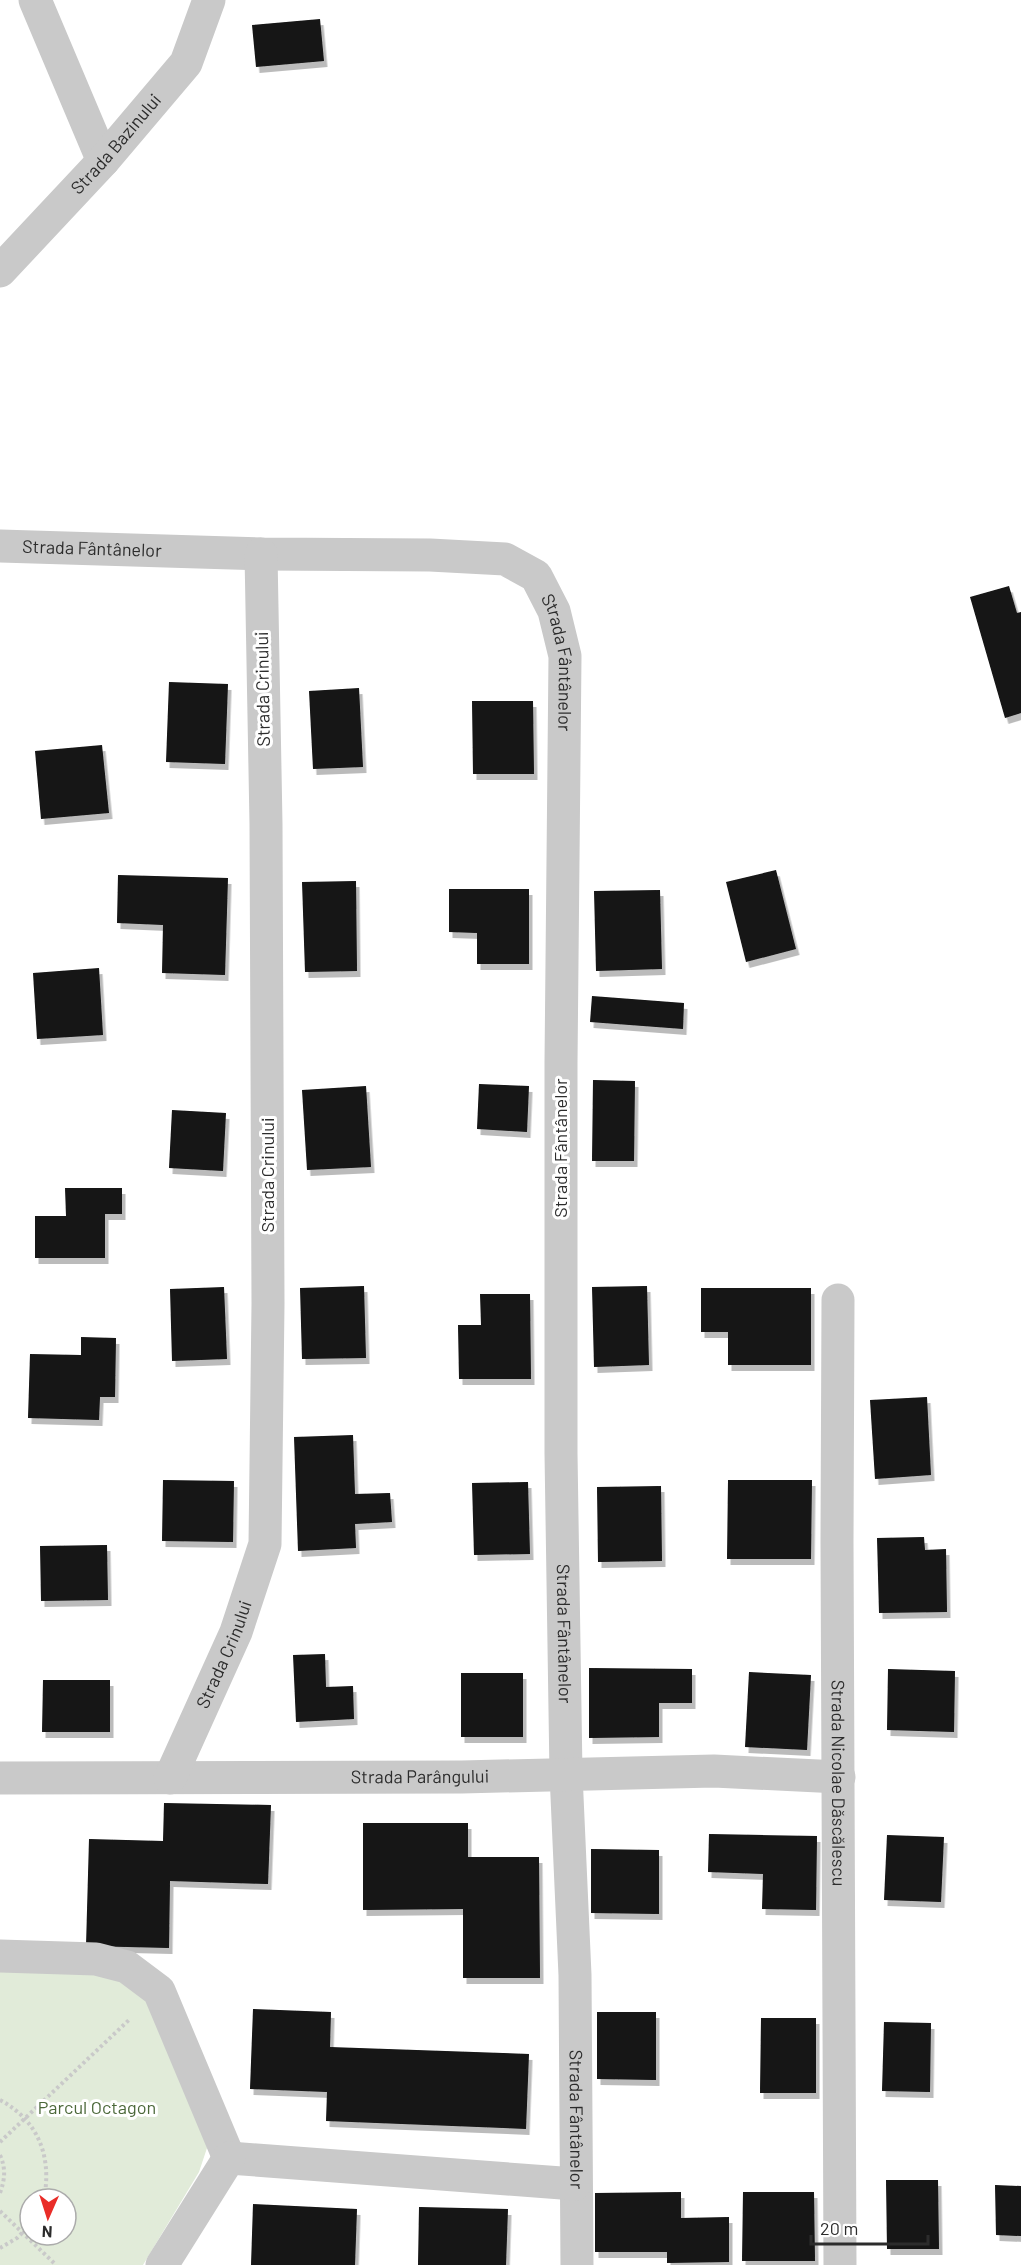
<svg xmlns="http://www.w3.org/2000/svg" width="1021" height="2265" font-family="Barlow,sans-serif">
	<style>
		.green { fill: #e1ebd9; fill-rule: evenodd }
		.building { fill: #131313; filter: url(#shadow) }
		.lines { fill: none; stroke-linecap: round; stroke-linejoin: round }
		.path { stroke: #c9c9c9; stroke-width: 4; stroke-dasharray: 3 3; stroke-linecap: butt }
		.street { stroke: #c9c9c9; stroke-width: 33 }
		.labels { text-anchor: middle; stroke-width: 6; stroke-linejoin: round; paint-order: stroke }
		.street-label { font-size: 18px; fill: #2c2c2c; stroke: #fff }
		.park-label { font-size: 18px; fill: #4b6839; stroke: #fff }
	</style>
	<defs>
		<filter id="shadow"><feDropShadow dx="3.5" dy="6" stdDeviation="0" flood-color="#0004"/></filter>
	</defs>
	<rect width="100%" height="100%" fill="#fff"/>
	<path class="green" d="M0,1971L95,1973L121,1978L156,2007L208,2145L199,2172L143,2265H0ZM30,2199H66V2235H30Z"/>
	<path class="building" d="M320,19L324,61L256,67L252,25Z
		M1009,586L1017,613L1021,612V713L1005,718L970,597Z
		M169,682L228,684L225,764L166,762Z
		M359,688L363,767L313,769L309,691Z
		M472,701H533L534,774H473Z
		M102,745L109,813L41,819L35,751Z
		M776,870L796,949L746,962L726,882Z
		M118,875L228,878L225,975L162,973L163,925L117,923Z
		M356,881L357,971L305,972L302,882Z
		M449,889H529V964H477V933L449,932Z
		M660,890L662,969L596,971L594,891Z
		M99,968L103,1035L37,1039L33,973Z
		M592,996L684,1003L683,1029L590,1022Z
		M593,1080L635,1081L634,1161H592Z
		M479,1084L529,1086L527,1132L477,1129Z
		M366,1086L371,1167L307,1170L302,1090Z
		M172,1110L226,1113L223,1171L169,1168Z
		M65,1188H122V1214H105V1258H35V1216H66Z
		M364,1286L366,1358L302,1359L300,1288Z
		M647,1286L649,1365L594,1367L592,1287Z
		M224,1287L227,1359L172,1361L170,1289Z
		M701,1288H811V1365H728V1332H701Z
		M480,1294H530L531,1379H459L458,1325H481Z
		M81,1337L116,1338L115,1397H100L99,1420L28,1418L30,1354L81,1355Z
		M927,1397L931,1475L875,1479L870,1400Z
		M353,1435L355,1494L390,1493L392,1522L355,1524L356,1548L298,1551L294,1437Z
		M163,1480L234,1481L233,1542L162,1541Z
		M728,1480H812L811,1559H727Z
		M528,1482L530,1554L474,1555L472,1483Z
		M661,1486L662,1561L598,1562L597,1487Z
		M924,1537L925,1550L946,1549L947,1612L879,1613L877,1538Z
		M107,1545L108,1600L41,1601L40,1546Z
		M325,1654L326,1687L353,1686L354,1719L296,1722L293,1655Z
		M589,1668L692,1669V1703H659V1737L589,1738Z
		M888,1669L955,1671L954,1732L887,1730Z
		M749,1672L811,1675L807,1750L745,1747Z
		M461,1673H523V1737H461Z
		M43,1680H110V1732H42Z
		M164,1803L271,1805L268,1884L170,1881L169,1948L86,1946L89,1839L163,1841Z
		M363,1823H468V1857H539L540,1978H463V1909L363,1910Z
		M709,1834L817,1836L816,1910L762,1909L763,1874L708,1872Z
		M887,1835L944,1837L941,1902L884,1900Z
		M591,1849L659,1850V1914L591,1913Z
		M253,2009L331,2012L330,2047L529,2054L526,2129L326,2121L327,2092L250,2089Z
		M597,2012H656V2080L597,2079Z
		M761,2018H816V2093H760Z
		M884,2022L931,2023L930,2092L882,2091Z
		M886,2180H938L939,2249H887Z
		M995,2185L1021,2186V2236L996,2235Z
		M681,2192V2218L729,2217V2262L667,2263V2252H595V2193Z
		M743,2192H814L815,2261H742Z
		M253,2204L357,2209L355,2265H251Z
		M419,2207L508,2209L506,2265H418Z"/>
	<g class="lines">
		<path class="path" d="M0,2100C39,2121 52,2157 44,2199
			M0,2142L130,2019
			M0,2155C6,2169 5,2179 0,2193
			M0,2211L56,2265
			M0,2248L17,2238L30,2225"/>
		<g class="street">
			<path d="M35,0L103,161"/>
			<path id="s1" d="M0,271L103,161L186,63L209,0"/>
			<path id="s2" d="M0,546L261,554L430,555L505,559L536,576L554,611L565,656L561,1063V1453L566,1774L575,1975L577,2265"/>
			<path id="s3" d="M838,1300L837,1541L840,2265"/>
			<path id="s4" d="M0,1778L462,1777L714,1771L839,1777"/>
			<path id="s5" d="M170,1778L236,1632L265,1544L268,1304L266,824L261,554"/>
			<path d="M0,1956L96,1959L127,1967L159,1991L229,2158"/>
			<path d="M229,2158L575,2184"/>
			<path d="M162,2265L229,2158"/>
		</g>
	</g>
	<g class="labels">
		<g class="street-label">
			<text dy="6" stroke="none"><textPath href="#s1" startOffset="172">Strada Bazinului</textPath></text>
			<text dy="6" stroke="none"><textPath href="#s2" startOffset="92">Strada Fântânelor</textPath></text>
			<text dy="6" stroke="none"><textPath href="#s2" startOffset="632">Strada Fântânelor</textPath></text>
			<text transform="translate(263 689) rotate(-91)" y="6">Strada Crinului</text>
			<text transform="translate(561 1148) rotate(-90)" y="6">Strada Fântânelor</text>
			<text transform="translate(268 1175) rotate(-90)" y="6">Strada Crinului</text>
			<text dy="6" stroke="none"><textPath href="#s2" startOffset="1604">Strada Fântânelor</textPath></text>
			<text dy="6" stroke="none"><textPath href="#s5" startOffset="135">Strada Crinului</textPath></text>
			<text dy="6" stroke="none"><textPath href="#s4" startOffset="420">Strada Parângului</textPath></text>
			<text dy="6" stroke="none"><textPath href="#s3" startOffset="483">Strada Nicolae Dăscălescu</textPath></text>
			<text dy="6" stroke="none"><textPath href="#s2" startOffset="2090">Strada Fântânelor</textPath></text>
		</g>
		<g class="park-label">
			<text x="97" y="2114">Parcul Octagon</text>
		</g>
	</g>
	<g transform="translate(48 2217) rotate(183)"><circle r="28" fill="#ffffff" stroke="#ababab" stroke-width="1.5"/>
	<path d="M0-4.5L10 22L0 15L-10 22Z" fill="#e92d28"/>
	<text y="-9" font-size="16" font-weight="bold" text-anchor="middle" fill="#2c2c2c">N</text>
	</g>
	<path d="M811 2235v9h117v-9" fill="none" stroke="#2c2c2c" stroke-width="3"/>
	<text x="820" y="2235" font-size="18" fill="#2c2c2c" stroke="#ffffff" stroke-width="4.5" paint-order="stroke">20 m</text>
</svg>
